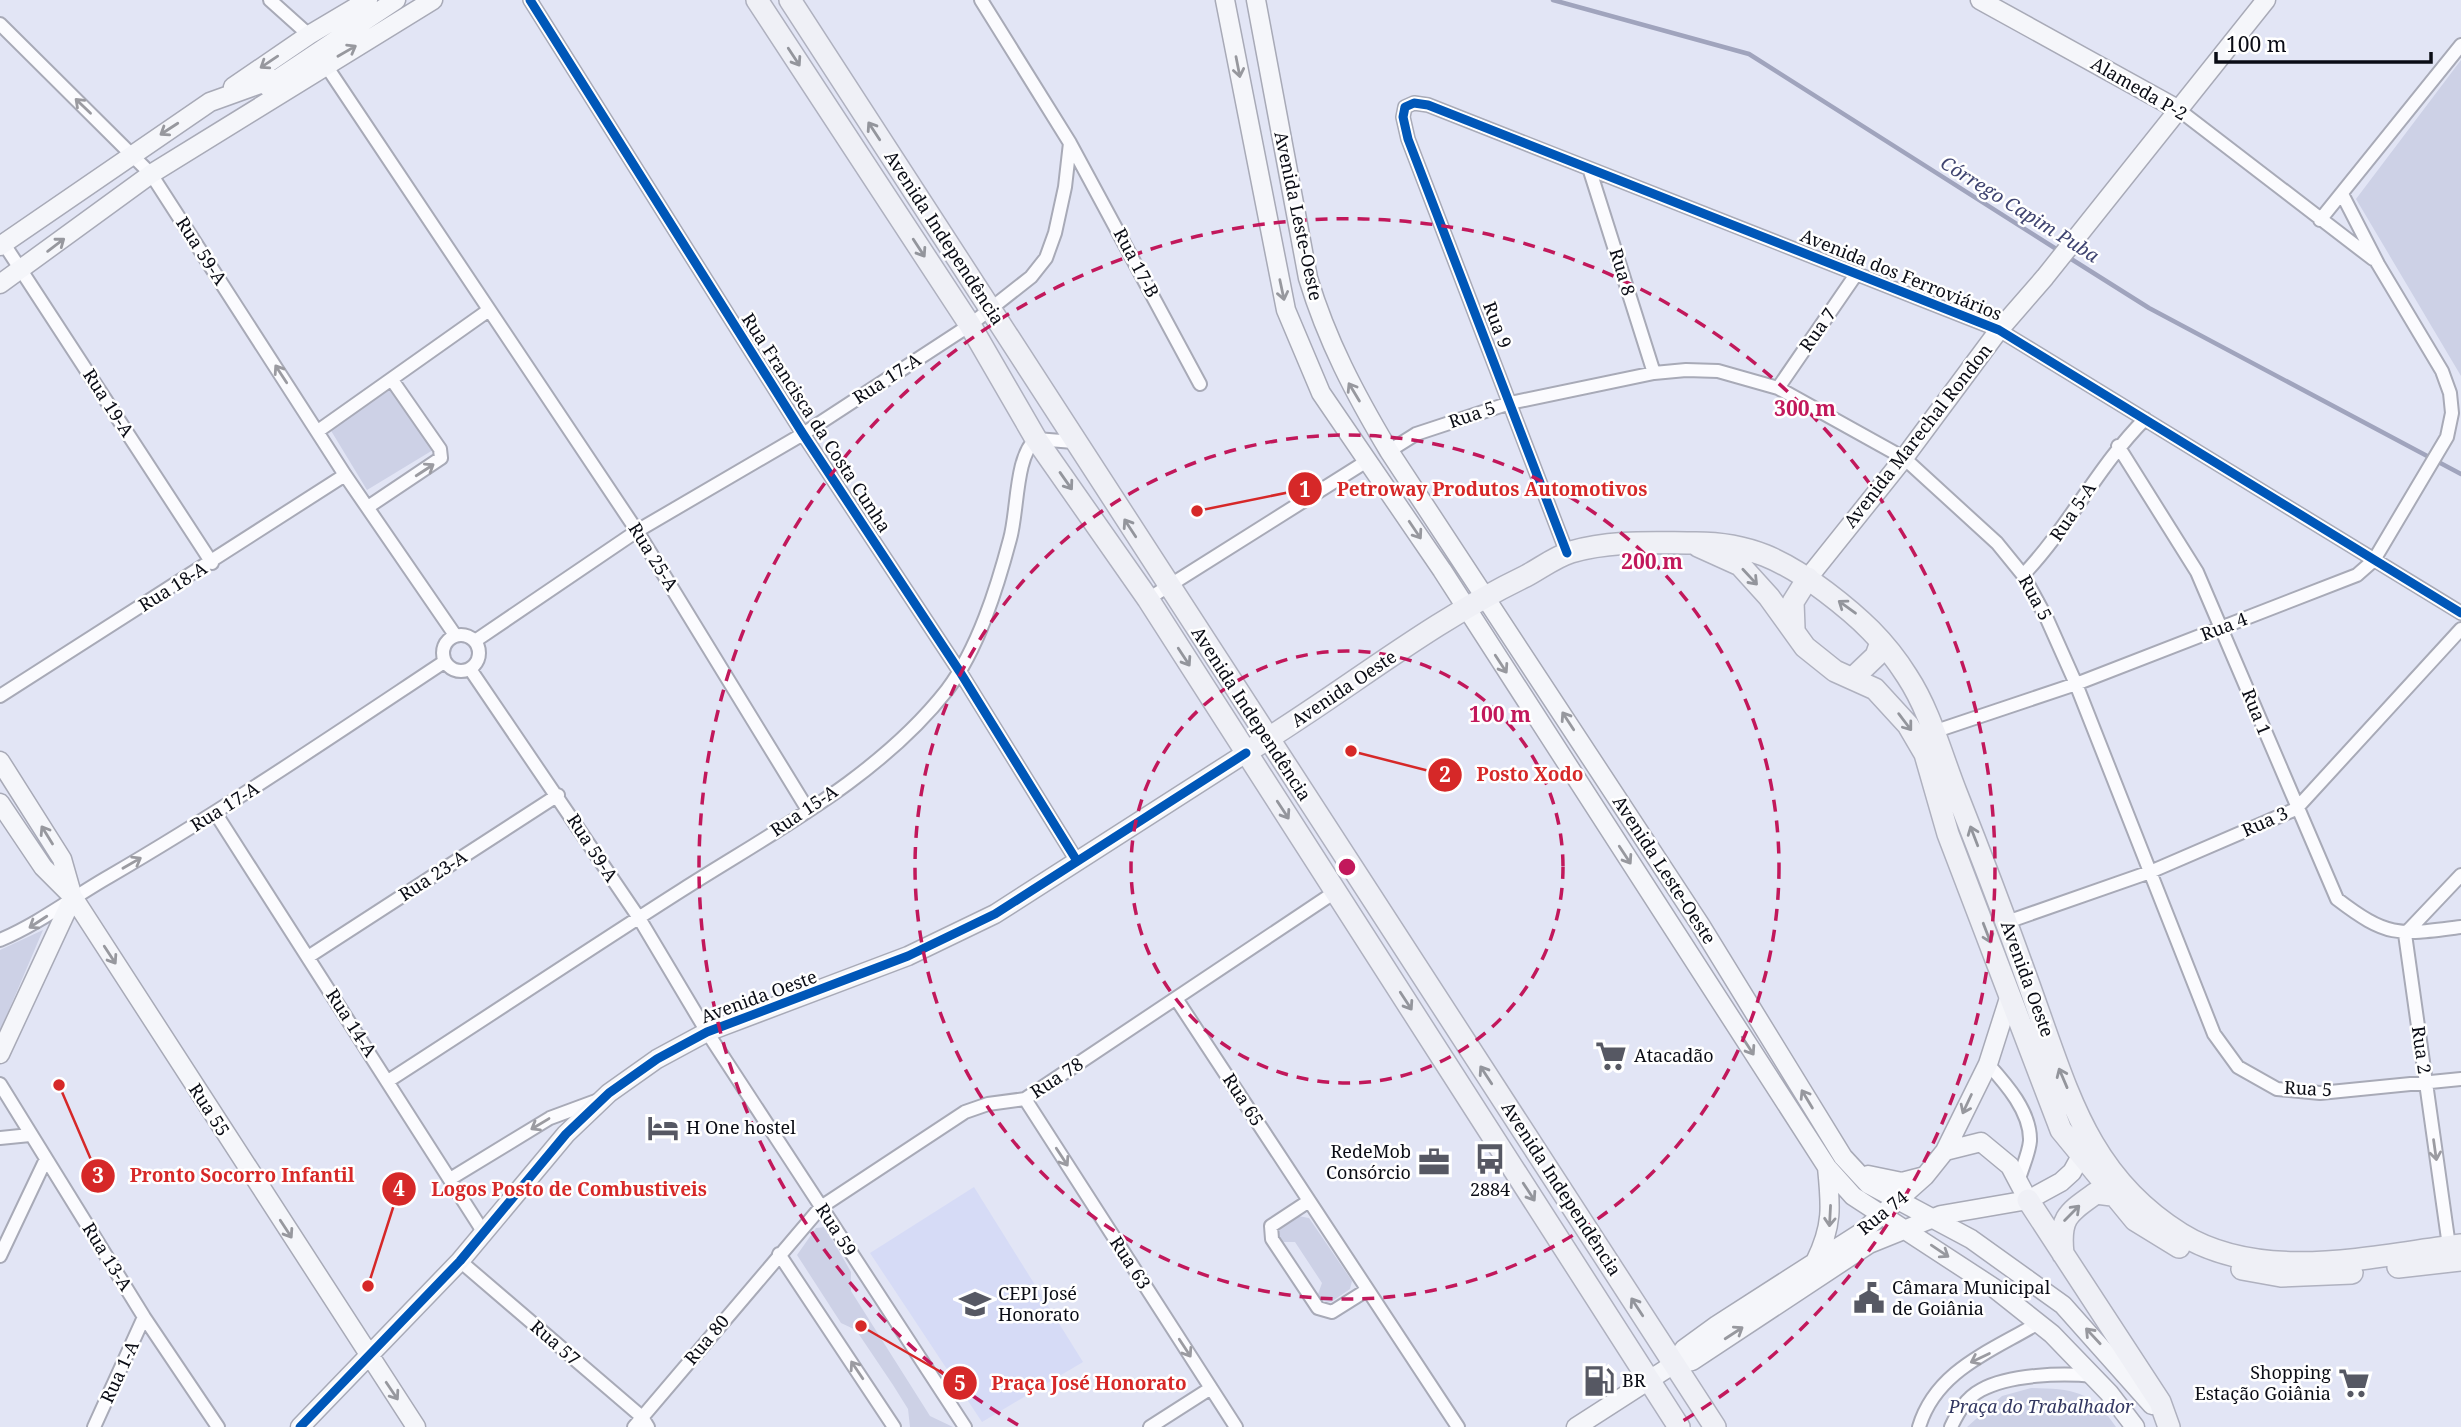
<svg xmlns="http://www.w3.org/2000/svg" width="2461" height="1427" font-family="'Noto Serif',serif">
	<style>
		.built { fill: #d6dbf6 }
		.green { fill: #cdd1e6 }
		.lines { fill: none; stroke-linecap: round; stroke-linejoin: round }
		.stream { stroke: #a0a4bd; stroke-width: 4.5 }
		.street-casing { stroke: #a8aab7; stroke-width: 16 }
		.secondary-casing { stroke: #a8aab7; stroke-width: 21 }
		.primary-casing { stroke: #afb1bf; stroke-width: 24 }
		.street { stroke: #fbfbfe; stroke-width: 12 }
		.secondary { stroke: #f5f6fa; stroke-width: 18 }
		.primary { stroke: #eff0f6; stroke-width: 21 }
		.cycleway-casing { stroke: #fff; stroke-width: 13 }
		.cycleway { stroke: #0057b8; stroke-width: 9 }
		.oneway { stroke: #97989e }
		.oneway2 { stroke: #93959c }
		.oneway3 { stroke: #9b9ba1 }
		.ring { fill: none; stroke: #c2185b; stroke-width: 3.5; stroke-dasharray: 12 9 }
		.labels { text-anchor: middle; stroke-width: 5; stroke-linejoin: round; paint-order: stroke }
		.street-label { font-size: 18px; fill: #0a0c15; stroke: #fff }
		.poi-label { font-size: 18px; fill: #0a0c15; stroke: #fff; text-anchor: start }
		.park-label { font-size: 18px; font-style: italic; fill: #323761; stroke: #fff }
		.water-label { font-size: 19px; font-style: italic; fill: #3f4470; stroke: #fff }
		.centre { fill: #c2185b; stroke: #fff; stroke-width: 3.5 }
		.ring-label { font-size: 21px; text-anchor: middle; font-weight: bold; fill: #c2185b; stroke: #fff; stroke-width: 5; stroke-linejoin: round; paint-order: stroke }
		.leader { fill: none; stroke: #d62828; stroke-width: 2.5 }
		.callout-dot { fill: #d62828; stroke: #fff; stroke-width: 2.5 }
		.mark-label { font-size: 21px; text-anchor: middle; font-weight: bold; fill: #fff }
		.callout-label { font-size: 19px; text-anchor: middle; font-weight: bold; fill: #d62828; stroke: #fff; stroke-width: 5; stroke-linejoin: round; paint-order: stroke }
	</style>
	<rect width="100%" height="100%" fill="#e2e5f5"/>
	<path class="built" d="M974,1187L1083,1362L982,1422L870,1253Z"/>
	<path class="green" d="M2461,60V376L2356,199Z
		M391,389L433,450L367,490L330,429Z
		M43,930L0,1031V950Z
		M1298,1216L1309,1218L1352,1281L1350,1289L1331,1302L1322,1301L1318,1294L1322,1283L1295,1242H1283L1278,1235L1279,1229Z
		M825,1227L851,1272V1291L930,1416L953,1427H910L908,1409L893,1385L856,1330L841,1323L797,1255L816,1228Z
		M2031,1388C2072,1389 2091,1390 2116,1427H1967L2002,1396Z"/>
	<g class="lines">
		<path class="stream" d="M1553,0L1749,54L2061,252
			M2068,257L2149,308L2461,474"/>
		<defs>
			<path id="street" d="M270,0L309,35
				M530,0L803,434L960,672L1077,861
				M0,24L151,174L345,475L455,635
				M325,64L637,531L808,810
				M2179,110L2373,259
				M1070,143L1200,384
				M1590,171L1654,373
				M2320,220L2461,45
				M4,244L212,563
				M1778,388L1857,273
				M318,431L489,310
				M2118,446L2197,572L2337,899C2388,938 2399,935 2461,927
				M1389,451L1416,434L1510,403L1654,373L1686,370L1718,371L1778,388L1904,458L1997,543L2023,575L2047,619L2076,684L2214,1034L2238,1067L2277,1089L2320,1093L2461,1079
				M368,507L441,458L440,449L392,380
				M1567,553L1408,139L1403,117L1405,107L1414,103L1428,105L1999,330L2461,613
				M2023,575C2069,527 2098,466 2145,419
				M1148,599L1367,461
				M443 653a18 18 0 1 1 36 0a18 18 0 1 1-36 0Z
				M475,641L637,531L803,434L970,325L1031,277L1046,258L1055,233L1065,187L1070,143L981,0
				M470,669L639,918L707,1032L965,1427
				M0,696L345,475
				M1933,732L2076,684L2357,575L2374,560L2447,437L2452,413L2450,393L2442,371L2378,264L2342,194
				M216,814L484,1233
				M2007,922L2150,872L2296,809L2461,629
				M0,940C40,923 73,897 110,876C225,809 334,735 444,662
				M308,957L558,795
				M1177,1000L1458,1427
				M1988,1064C2006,1084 2031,1112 2030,1141C2029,1153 2022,1168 2019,1179
				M388,1081C486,1018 583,953 682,890C773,832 879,777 947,690C978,649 997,588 1010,539C1018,511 1015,456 1036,439L1074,442
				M0,1084L144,1317L218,1427
				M1025,1099L1236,1427
				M0,1138L30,1135
				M450,1179L550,1118L596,1101
				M1309,1201L1271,1226L1272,1239L1318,1308L1332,1312L1367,1290
				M2449,1246L2405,934L2461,875
				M779,1254L894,1427
				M0,1256L46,1159
				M460,1261L642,1417L648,1427
				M94,1427L144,1317
				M634,1427L821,1207L965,1112L988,1104L1025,1099L1335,892
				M1150,1427L1211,1388
				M1919,1427C1936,1370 1992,1351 2038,1323
				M1951,1427C1958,1412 1966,1398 1981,1390C2010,1374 2062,1373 2094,1376"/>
			<path id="secondary" d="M1225,0L1286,310L1321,393L1442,570L1827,1167L1853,1196L1994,1288L2052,1334L2109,1393L2135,1427
				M1256,0L1308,278C1327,341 1355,394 1389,451L1701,926L1843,1157L1868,1184L1971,1239L2063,1305L2152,1405
				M1980,0L2179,110
				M267,86L396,0
				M233,87L309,35L368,0
				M0,246L210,102L274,79
				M0,284L151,174L433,0
				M1808,578L1904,458L1999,330L2045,277L2266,0
				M0,761L62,859L72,894
				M0,803L43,867L73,897L416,1427
				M0,1054L73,897
				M1945,1151L1981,1142L2010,1166L2028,1200
				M1868,1175L1902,1182L1925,1176
				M1815,1262C1833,1226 1831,1206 1827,1167
				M1674,1364L1692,1361L1869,1244L1941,1215L2028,1200L2061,1182L2072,1172L2087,1145
				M300,1427L460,1261L566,1134L609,1093L657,1059L707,1032L908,956L995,914L1246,753
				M1576,1427L1674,1364L1684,1349L1717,1325L1862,1232L1925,1176L1945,1151L1988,1064L2010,995"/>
			<path id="primary" d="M757,0L970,325L1036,439L1148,599L1679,1427
				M790,0L1715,1427
				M1698,546L1740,565L1769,597L1805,647L1835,671L1875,689L1908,725L1925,754L1948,834L2061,1130L2135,1220L2179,1247
				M1794,628L1793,602L1808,578
				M1854,677L1876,656L1881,642
				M1256,746C1347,690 1430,622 1526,576C1541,568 1555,557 1571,552C1612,540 1653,543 1696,543C1749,543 1784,560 1826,592C1859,617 1885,641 1907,676C1930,711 1941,754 1956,792C1985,865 2013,939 2039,1013C2071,1103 2094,1180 2181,1234C2262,1284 2372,1256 2461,1245
				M2028,1200L2160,1402L2169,1427
				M2063,1254C2059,1217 2068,1213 2096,1193L2112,1195
				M2398,1267L2461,1260
				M2242,1269L2281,1276L2352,1273"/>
		</defs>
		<use href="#street" class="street-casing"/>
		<use href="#secondary" class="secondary-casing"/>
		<use href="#primary" class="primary-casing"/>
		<use href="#street" class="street"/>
		<use href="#secondary" class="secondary"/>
		<use href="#primary" class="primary"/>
		<defs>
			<path id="cycleway" d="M530,0L803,434L960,672L1077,861
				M1567,553L1408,139L1403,117L1405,107L1414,103L1428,105L1999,330L2461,613
				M300,1427L460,1261L566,1134L609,1093L657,1059L707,1032L908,956L995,914L1246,753"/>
		</defs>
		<use href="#cycleway" class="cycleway-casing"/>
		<use href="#cycleway" class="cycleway"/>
	</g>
	<defs><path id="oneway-shaft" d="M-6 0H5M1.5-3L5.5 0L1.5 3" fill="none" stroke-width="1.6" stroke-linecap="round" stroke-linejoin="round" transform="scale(1.75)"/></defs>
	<g class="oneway">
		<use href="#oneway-shaft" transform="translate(347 51) rotate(-30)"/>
		<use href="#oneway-shaft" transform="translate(269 62) rotate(146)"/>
		<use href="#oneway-shaft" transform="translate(1238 67) rotate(79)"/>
		<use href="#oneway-shaft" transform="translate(169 129) rotate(147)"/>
		<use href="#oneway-shaft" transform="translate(56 245) rotate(-37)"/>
		<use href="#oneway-shaft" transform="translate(1282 290) rotate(78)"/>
		<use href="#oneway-shaft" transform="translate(1354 392) rotate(-121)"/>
		<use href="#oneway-shaft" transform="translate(1415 530) rotate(56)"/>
		<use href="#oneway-shaft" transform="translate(1501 664) rotate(57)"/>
		<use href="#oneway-shaft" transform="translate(1568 721) rotate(-123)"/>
		<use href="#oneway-shaft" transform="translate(47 835) rotate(-122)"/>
		<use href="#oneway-shaft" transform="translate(1625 855) rotate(57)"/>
		<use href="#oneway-shaft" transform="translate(110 955) rotate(57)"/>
		<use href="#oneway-shaft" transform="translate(1748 1046) rotate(57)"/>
		<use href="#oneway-shaft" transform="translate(1807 1099) rotate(-121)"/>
		<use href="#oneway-shaft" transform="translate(1967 1104) rotate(115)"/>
		<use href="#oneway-shaft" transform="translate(1830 1216) rotate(93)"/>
		<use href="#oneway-shaft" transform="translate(286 1229) rotate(57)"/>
		<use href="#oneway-shaft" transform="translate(1940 1251) rotate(34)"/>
		<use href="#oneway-shaft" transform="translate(1734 1333) rotate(-33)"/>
		<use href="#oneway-shaft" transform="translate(2093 1336) rotate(-133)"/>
		<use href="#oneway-shaft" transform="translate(392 1391) rotate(56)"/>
	</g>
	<g class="oneway2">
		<use href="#oneway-shaft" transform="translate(794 57) rotate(57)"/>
		<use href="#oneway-shaft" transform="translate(874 131) rotate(-123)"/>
		<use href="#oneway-shaft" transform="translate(919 248) rotate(57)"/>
		<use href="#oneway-shaft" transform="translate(1066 481) rotate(55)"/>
		<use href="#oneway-shaft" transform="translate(1130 528) rotate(-123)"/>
		<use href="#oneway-shaft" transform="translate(1750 577) rotate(47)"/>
		<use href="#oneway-shaft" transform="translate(1847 607) rotate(-144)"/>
		<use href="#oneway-shaft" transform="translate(1184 657) rotate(57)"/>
		<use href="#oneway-shaft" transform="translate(1905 722) rotate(53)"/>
		<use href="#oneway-shaft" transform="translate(1283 810) rotate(57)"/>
		<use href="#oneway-shaft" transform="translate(1974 836) rotate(-111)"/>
		<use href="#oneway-shaft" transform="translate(1987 933) rotate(69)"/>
		<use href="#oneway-shaft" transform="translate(1406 1001) rotate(57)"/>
		<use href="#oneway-shaft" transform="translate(1486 1075) rotate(-123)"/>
		<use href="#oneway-shaft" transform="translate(2063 1078) rotate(-113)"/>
		<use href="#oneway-shaft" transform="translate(1529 1192) rotate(57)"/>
		<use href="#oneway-shaft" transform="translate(2072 1213) rotate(-45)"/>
		<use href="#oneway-shaft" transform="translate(1637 1307) rotate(-123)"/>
	</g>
	<g class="oneway3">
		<use href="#oneway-shaft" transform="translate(83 106) rotate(-136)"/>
		<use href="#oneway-shaft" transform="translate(281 374) rotate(-123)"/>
		<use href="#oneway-shaft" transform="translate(425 470) rotate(-33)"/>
		<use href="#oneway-shaft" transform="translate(132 863) rotate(-30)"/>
		<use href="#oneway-shaft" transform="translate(38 922) rotate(147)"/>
		<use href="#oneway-shaft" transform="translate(540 1124) rotate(149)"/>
		<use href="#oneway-shaft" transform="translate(2435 1150) rotate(82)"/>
		<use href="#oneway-shaft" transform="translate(1062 1157) rotate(57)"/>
		<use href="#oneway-shaft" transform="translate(1185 1348) rotate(57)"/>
		<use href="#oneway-shaft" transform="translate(1980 1358) rotate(154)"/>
		<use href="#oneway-shaft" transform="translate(857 1370) rotate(-124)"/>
	</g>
	<g class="ring">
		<circle cx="1347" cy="867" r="216"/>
		<circle cx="1347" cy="867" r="432"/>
		<path d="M1018 1425A648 648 0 1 1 1676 1425"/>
	</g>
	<defs>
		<symbol id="supermarket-bare" viewBox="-9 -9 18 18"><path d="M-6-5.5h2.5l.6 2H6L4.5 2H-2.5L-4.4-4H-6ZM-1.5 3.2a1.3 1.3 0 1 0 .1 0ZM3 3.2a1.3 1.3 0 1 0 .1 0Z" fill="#565863" stroke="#fff" stroke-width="2.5" paint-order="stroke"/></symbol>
		<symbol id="hotel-bare" viewBox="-9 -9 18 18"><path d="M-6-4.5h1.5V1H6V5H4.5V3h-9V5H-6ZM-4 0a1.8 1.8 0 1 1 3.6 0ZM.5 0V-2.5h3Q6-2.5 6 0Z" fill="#565863" stroke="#fff" stroke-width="2.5" paint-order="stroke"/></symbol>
		<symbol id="bus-bare" viewBox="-9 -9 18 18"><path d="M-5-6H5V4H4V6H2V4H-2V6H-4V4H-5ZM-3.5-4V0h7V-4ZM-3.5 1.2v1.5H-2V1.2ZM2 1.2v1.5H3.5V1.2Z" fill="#565863" stroke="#fff" stroke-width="2.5" paint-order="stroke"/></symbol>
		<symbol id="office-bare" viewBox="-9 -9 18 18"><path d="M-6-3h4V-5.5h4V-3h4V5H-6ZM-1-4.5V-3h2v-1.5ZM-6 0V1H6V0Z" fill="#565863" stroke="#fff" stroke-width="2.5" paint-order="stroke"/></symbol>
		<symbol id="civic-bare" viewBox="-9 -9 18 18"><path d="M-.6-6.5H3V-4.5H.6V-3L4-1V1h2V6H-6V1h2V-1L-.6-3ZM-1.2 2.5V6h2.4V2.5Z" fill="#565863" stroke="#fff" stroke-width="2.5" paint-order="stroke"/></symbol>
		<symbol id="school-bare" viewBox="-9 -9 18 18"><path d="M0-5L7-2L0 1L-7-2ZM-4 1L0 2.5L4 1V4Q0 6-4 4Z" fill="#565863" stroke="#fff" stroke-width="2.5" paint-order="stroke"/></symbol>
		<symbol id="fuel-bare" viewBox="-9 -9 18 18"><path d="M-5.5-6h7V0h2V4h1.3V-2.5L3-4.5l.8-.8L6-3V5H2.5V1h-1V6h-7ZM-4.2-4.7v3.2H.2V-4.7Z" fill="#565863" stroke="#fff" stroke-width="2.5" paint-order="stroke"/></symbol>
	</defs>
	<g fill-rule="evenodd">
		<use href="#supermarket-bare" x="1589" y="1034" width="44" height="44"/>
		<use href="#hotel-bare" x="641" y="1106" width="44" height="44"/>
		<use href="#bus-bare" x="1468" y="1137" width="44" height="44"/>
		<use href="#office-bare" x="1412" y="1140" width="44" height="44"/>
		<use href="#civic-bare" x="1847" y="1276" width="44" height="44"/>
		<use href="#school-bare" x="953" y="1282" width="44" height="44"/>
		<use href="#fuel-bare" x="1577" y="1359" width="44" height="44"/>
		<use href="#supermarket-bare" x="2332" y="1361" width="44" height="44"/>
	</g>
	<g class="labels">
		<g class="street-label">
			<text transform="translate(2139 89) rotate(30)" y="6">Alameda P-2</text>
			<text transform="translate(1298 216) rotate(78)" y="6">Avenida Leste-Oeste</text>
			<text transform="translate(944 238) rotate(57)" y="6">Avenida Independência</text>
			<text transform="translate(201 251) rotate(57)" y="6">Rua 59-A</text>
			<text transform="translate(1136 263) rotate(62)" y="6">Rua 17-B</text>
			<text transform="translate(1622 272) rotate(73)" y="6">Rua 8</text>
			<text transform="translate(1901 275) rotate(22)" y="6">Avenida dos Ferroviários</text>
			<text transform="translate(1497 325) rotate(69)" y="6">Rua 9</text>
			<text transform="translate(1818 330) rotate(-55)" y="6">Rua 7</text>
			<text transform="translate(887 379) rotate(-33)" y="6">Rua 17-A</text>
			<text transform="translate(108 403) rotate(57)" y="6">Rua 19-A</text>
			<text transform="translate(1472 415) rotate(-19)" y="6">Rua 5</text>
			<text transform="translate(816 423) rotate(57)" y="6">Rua Francisca da Costa Cunha</text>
			<text transform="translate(1918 436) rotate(-52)" y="6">Avenida Marechal Rondon</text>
			<text transform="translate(2073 512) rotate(-56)" y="6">Rua 5-A</text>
			<text transform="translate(653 557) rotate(58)" y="6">Rua 25-A</text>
			<text transform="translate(173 587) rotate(-32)" y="6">Rua 18-A</text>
			<text transform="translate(2035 598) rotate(61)" y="6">Rua 5</text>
			<text transform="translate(2224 627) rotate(-21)" y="6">Rua 4</text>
			<text transform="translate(1344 689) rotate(-34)" y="6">Avenida Oeste</text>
			<text transform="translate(2256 712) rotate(68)" y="6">Rua 1</text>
			<text transform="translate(1251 714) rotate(57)" y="6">Avenida Independência</text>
			<text transform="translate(225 807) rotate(-32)" y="6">Rua 17-A</text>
			<text transform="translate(804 811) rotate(-34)" y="6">Rua 15-A</text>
			<text transform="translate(2265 822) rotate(-24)" y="6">Rua 3</text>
			<text transform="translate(592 848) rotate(57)" y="6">Rua 59-A</text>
			<text transform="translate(1664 870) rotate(57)" y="6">Avenida Leste-Oeste</text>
			<text transform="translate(433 876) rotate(-33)" y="6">Rua 23-A</text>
			<text transform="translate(2027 979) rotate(70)" y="6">Avenida Oeste</text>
			<text transform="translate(759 997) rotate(-20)" y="6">Avenida Oeste</text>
			<text transform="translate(351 1023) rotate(57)" y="6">Rua 14-A</text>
			<text transform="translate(2421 1050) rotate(82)" y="6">Rua 2</text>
			<text transform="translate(1057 1078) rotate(-33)" y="6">Rua 78</text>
			<text transform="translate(2308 1089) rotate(3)" y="6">Rua 5</text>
			<text transform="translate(1243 1100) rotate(57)" y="6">Rua 65</text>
			<text transform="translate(209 1110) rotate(57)" y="6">Rua 55</text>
			<text transform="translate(1561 1189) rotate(57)" y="6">Avenida Independência</text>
			<text transform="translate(1883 1213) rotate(-39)" y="6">Rua 74</text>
			<text transform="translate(836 1230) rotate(57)" y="6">Rua 59</text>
			<text transform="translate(107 1257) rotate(58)" y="6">Rua 13-A</text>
			<text transform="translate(1130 1263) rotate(57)" y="6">Rua 63</text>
			<text transform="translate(707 1340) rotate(-50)" y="6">Rua 80</text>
			<text transform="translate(555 1343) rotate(41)" y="6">Rua 57</text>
			<text transform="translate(120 1372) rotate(-65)" y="6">Rua 1-A</text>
		</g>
		<g class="poi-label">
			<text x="1634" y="1062">Atacadão</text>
			<text x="686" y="1134">H One hostel</text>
			<text x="1411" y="1158" text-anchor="end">RedeMob<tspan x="1411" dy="21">Consórcio</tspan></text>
			<text x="1490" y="1196" text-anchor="middle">2884</text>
			<text x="1892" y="1294">Câmara Municipal<tspan x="1892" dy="21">de Goiânia</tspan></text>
			<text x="998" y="1300">CEPI José<tspan x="998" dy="21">Honorato</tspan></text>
			<text x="2331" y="1379" text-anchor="end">Shopping<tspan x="2331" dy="21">Estação Goiânia</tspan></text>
			<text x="1622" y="1387">BR</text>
		</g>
		<g class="park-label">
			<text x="2041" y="1413">Praça do Trabalhador</text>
		</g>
		<g class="water-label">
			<text transform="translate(2020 209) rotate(32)" y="7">Córrego Capim Puba</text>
		</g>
	</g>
	<circle cx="1347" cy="867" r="10" class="centre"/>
	<g class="ring-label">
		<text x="1805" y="416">300 m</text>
		<text x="1652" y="569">200 m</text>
		<text x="1500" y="722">100 m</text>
	</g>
	<path class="leader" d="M1197 511L1305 489M1351 751L1445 775M59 1085L98 1176M368 1286L399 1189M861 1326L960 1383"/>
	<g class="callout-dot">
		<circle cx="1197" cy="511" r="7"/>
		<circle cx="1351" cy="751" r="7"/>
		<circle cx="59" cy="1085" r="7"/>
		<circle cx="368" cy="1286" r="7"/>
		<circle cx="861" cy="1326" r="7"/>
		<circle cx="1305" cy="489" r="18"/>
		<circle cx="1445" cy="775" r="18"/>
		<circle cx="98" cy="1176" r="18"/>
		<circle cx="399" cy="1189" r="18"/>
		<circle cx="960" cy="1383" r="18"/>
	</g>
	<g class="mark-label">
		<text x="1305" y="497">1</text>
		<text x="1445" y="782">2</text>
		<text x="98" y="1183">3</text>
		<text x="399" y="1196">4</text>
		<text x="960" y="1391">5</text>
	</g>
	<g class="callout-label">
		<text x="1492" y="496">Petroway Produtos Automotivos</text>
		<text x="1530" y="781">Posto Xodo</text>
		<text x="242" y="1182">Pronto Socorro Infantil</text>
		<text x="569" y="1196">Logos Posto de Combustiveis</text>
		<text x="1089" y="1390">Praça José Honorato</text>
	</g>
	<path d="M2216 52v10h215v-10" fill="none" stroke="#0a0c15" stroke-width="3.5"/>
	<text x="2226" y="52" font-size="21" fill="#0a0c15" stroke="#ffffff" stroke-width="5" paint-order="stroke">100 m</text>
</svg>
